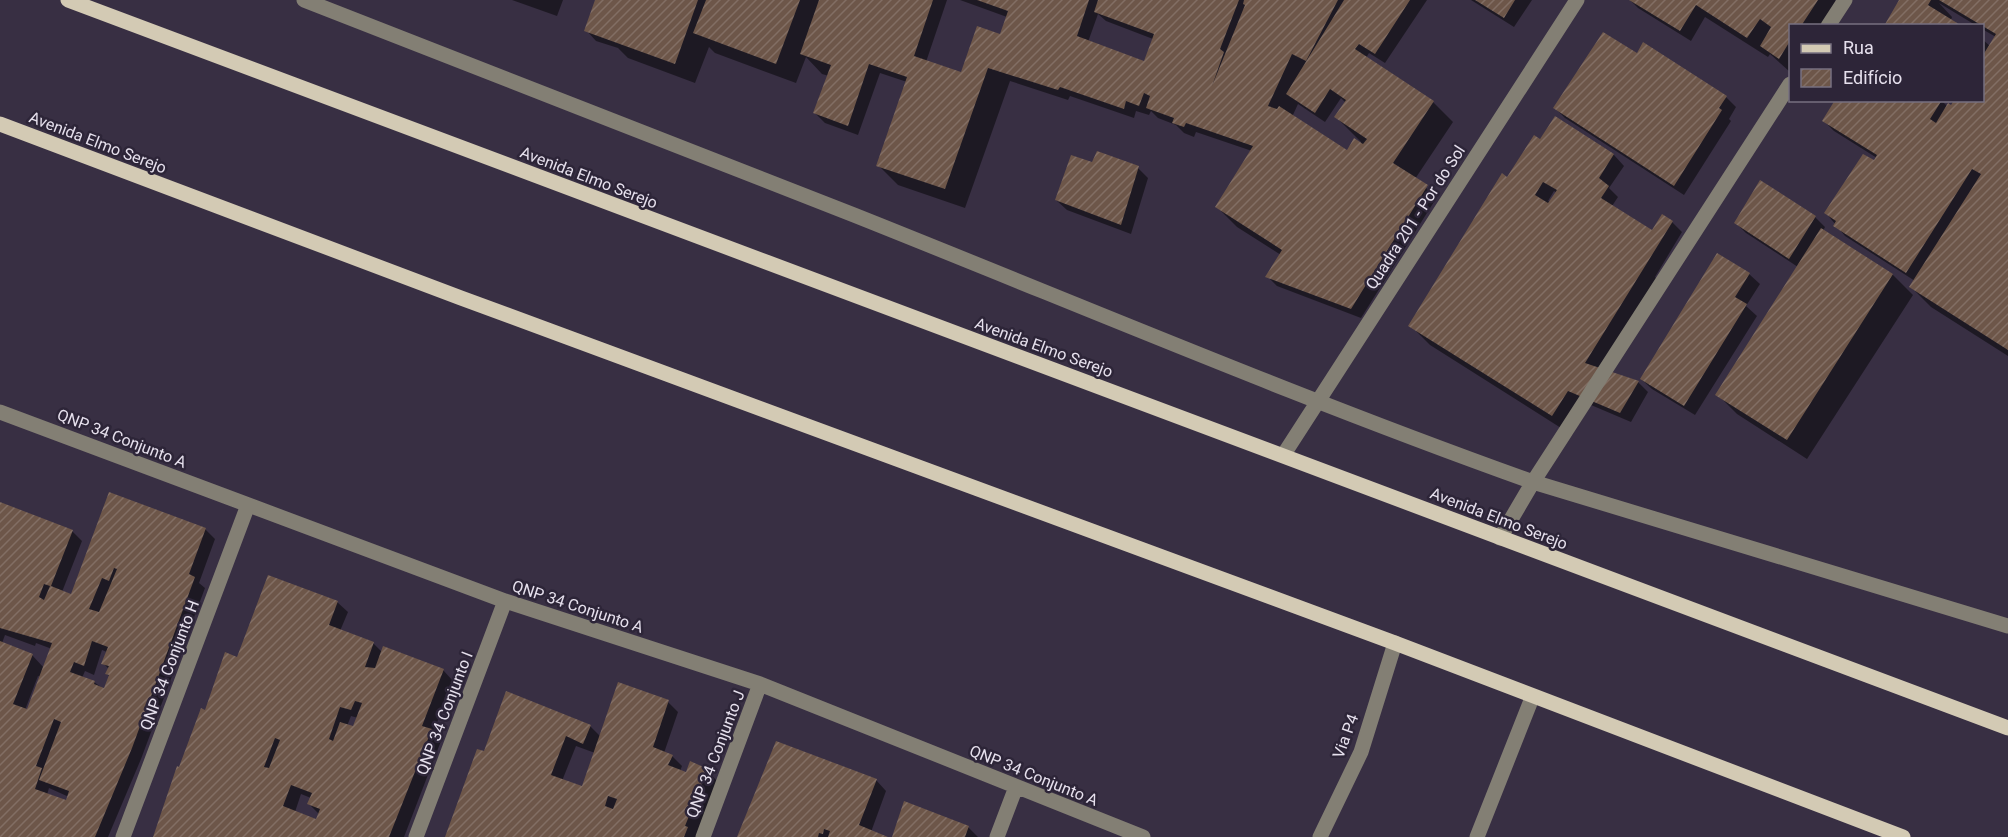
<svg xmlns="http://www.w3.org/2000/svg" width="2008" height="837" font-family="Roboto,sans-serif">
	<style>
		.shadow { fill: #0007; fill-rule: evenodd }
		.building { fill: url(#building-hatch); fill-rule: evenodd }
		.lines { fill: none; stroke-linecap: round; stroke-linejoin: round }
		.minor { stroke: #837f74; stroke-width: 15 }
		.major { stroke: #d3cab4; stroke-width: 15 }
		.labels { text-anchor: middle; stroke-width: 5; stroke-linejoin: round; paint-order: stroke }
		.street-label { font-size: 16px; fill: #e6e0ed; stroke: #2d2538 }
	</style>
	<defs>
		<pattern id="building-hatch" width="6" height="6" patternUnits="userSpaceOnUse" patternTransform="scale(1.5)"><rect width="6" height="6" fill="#6d5649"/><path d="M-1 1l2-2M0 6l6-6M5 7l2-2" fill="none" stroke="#826e64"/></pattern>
	</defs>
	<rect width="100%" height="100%" fill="#382f43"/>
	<path class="shadow" d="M512,0H563L557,16Z
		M597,0H947L926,62L962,74L1001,36L1007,17L960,0H1427L1385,63L1369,53L1366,58L1433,102L1453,122L1415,179L1437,197L1361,318L1277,286L1267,276L1281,255L1237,227L1217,207L1252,151L1196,132L1194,137L1184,133L1176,125L1158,118L1151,111L1149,115L1136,111L1134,118L1070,96L1068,100L1010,81L965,208L898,185L878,165L907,82L880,73L858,135L825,123L815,113L829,76L822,74L806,57L796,83L715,53L709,47L695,83L628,58L618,48L596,41L586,30ZM1098,14L1106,21L1153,39L1145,62L1088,42ZM1341,98L1346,103L1336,117L1361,142L1347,152L1292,117L1298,104L1325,122Z
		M1471,0H1532L1514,27Z
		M1630,0H1835L1844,10L1834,26H1790V72L1770,54L1768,57L1705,17L1691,41L1638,8Z
		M1900,0H2008V356L1931,307L1911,287L1915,281L1845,236L1826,213L1877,158L1834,131L1824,121L1941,100L1948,107L1953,104L1947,100H1982V39L1990,46L1996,37L1982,29V26H1977L1939,3L1952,17L1951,20Z
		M1637,56L1726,97L1736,107L1729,119L1731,121L1684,195L1565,118L1555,108Z
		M1555,118L1614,155L1624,166L1609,188L1618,197L1612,206L1652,232L1672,222L1682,232L1655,277L1665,287L1611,373L1638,382L1648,392L1631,422L1591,405L1572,435L1430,345L1410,325ZM1554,191L1557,193L1551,202L1548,201Z
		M1093,164L1138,168L1148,178L1131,234L1067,210L1056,200Z
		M1815,217L1825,227L1823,231L1893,275L1913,295L1807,459L1737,414L1717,394L1798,267L1746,233L1736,223Z
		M1749,274L1760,284L1746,306L1757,316L1695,415L1652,389L1641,379Z
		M110,494L205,529L215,539L199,583L205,588L141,759L108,837H0V503L72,531L82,541L62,592L72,595ZM5,635L35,646L36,643L52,649L44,668L32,655L2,643ZM102,650L107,652L103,663L109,669L107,674L110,677L105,690L94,682L82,678L85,671L94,675ZM38,676L41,677L28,711L25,710ZM49,788L69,797L67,802L47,795Z
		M337,602L348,612L340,631L373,643L382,652L443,670L453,681L433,733L441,741L404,837H153L205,712L238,659ZM351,716L358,718L354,728L347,726ZM301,794L311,798L309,804L319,814L316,821L295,812Z
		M668,702L678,712L664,753L672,756L682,766L680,771L687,774L707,770L717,781L696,837H447L485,753L590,726L601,737ZM576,746L595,753L589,791L562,781Z
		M876,780L886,791L871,832L885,837H739Z
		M968,827L978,837H894Z"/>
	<path class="building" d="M595,0H698L675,64L584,31Z
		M706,0H800L776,64L693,33Z
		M819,0H933L914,56L961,72L977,26L1000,34L1008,11L977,0H1089L1077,36L1144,61L1154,34L1094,12L1098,0H1239L1220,49L1224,52L1212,86L1245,5L1243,4L1244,0H1338L1306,61L1292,54L1268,106L1277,109L1279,106L1347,150L1354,138L1363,144L1367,139L1334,117L1346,100L1330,89L1315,113L1286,94L1344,0H1410L1375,54L1359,44L1355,49L1434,101L1393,163L1428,185L1351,309L1265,277L1282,250L1215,207L1253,146L1186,123L1184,127L1172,123L1174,118L1146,108L1150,96L1144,93L1139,106L1126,101L1124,109L1060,87L1058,90L988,68L945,189L876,166L907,77L869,64L848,126L813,113L831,65L800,54Z
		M1475,0H1515L1504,18Z
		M1629,0H1818L1801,26H1790V41L1779,59L1760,46L1771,27L1760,19L1747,38L1696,5L1680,31Z
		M1899,0H1931L1928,5L1962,26H1884Z
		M1939,0H2008V350L1909,287L1981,174L1972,169L1906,273L1833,226L1836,221L1824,213L1863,154L1874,160L1877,155L1822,121L1835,100H1942L1930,119L1936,123L1948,103L1951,105L1954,100H1983V55L1996,34Z
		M1603,32L1637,53L1643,42L1727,96L1719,108L1722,110L1674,186L1553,108Z
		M1555,116L1614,154L1599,178L1609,186L1601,198L1652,230L1662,214L1673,221L1585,363L1639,381L1620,413L1568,391L1552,416L1408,326L1502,173L1507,177L1534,135L1540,139ZM1543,182L1557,190L1548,203L1535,195Z
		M1097,151L1139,166L1121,225L1055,200L1071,155L1092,162Z
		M1760,180L1816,216L1789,259L1734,223Z
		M1821,228L1893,274L1787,440L1715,395Z
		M1717,253L1750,273L1735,297L1747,304L1684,406L1640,379Z
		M109,492L206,528L189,574L195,577L132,748L95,837H0V641L33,654L13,704L27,709L52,643L0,628V502L73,530L51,586L71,594ZM114,568L117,569L99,612L89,609L102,578L109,581ZM44,584L50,586L44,600L39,597ZM92,641L108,647L101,664L109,666L105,674L109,675L104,688L94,684L95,681L70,672L74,662L84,666ZM54,719L61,722L39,780L69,791L66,800L35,789L42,768L36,766Z
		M268,575L338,601L329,625L374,642L365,667L375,668L383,646L444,669L422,726L432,729L389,837H153L177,766L179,767L201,708L205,710L225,652L237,657ZM355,701L362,703L353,726L340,722L333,741L329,739L340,707L351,710ZM275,738L280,740L269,768L264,767ZM291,785L312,793L307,804L320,809L316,819L283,806Z
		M618,682L669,700L653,747L673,755L668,765L686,772L690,761L708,769L685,826L688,827L684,837H445L477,749L484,751L506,691L591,725L583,744L566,736L551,775L582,786ZM608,796L617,799L613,809L605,806Z
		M776,741L877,779L859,825L888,837H828L830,831L824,829L823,834L819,833L818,837H737Z
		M904,801L969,826L965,837H892Z"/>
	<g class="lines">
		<path class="minor" d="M304,0C487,72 671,143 854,215C1080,305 1303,400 1533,482L2008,626
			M1828,26L1845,0
			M0,412L505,601L760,684L1143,837
			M1284,454L1577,0
			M1500,538L1533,482L1790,84
			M123,837L248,505
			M416,837L505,601
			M703,837L760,684
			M997,837L1016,787
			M1320,837L1361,752L1395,643
			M1477,837L1532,698"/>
		<path class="major" d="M68,0L2008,728
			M0,124L461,298L1395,643L1903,837"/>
	</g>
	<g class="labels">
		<g class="street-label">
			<text transform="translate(98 142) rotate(21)" y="6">Avenida Elmo Serejo</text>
			<text transform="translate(589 177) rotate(21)" y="6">Avenida Elmo Serejo</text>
			<text transform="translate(1415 217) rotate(-57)" y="6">Quadra 201 - Por do Sol</text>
			<text transform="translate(1044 347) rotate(20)" y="6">Avenida Elmo Serejo</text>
			<text transform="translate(122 438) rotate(21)" y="6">QNP 34 Conjunto A</text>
			<text transform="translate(1499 518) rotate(21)" y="6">Avenida Elmo Serejo</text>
			<text transform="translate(578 606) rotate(18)" y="6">QNP 34 Conjunto A</text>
			<text transform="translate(169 665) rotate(-69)" y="6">QNP 34 Conjunto H</text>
			<text transform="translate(444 713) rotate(-69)" y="6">QNP 34 Conjunto I</text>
			<text transform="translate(1345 736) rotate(-70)" y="6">Via P4</text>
			<text transform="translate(715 754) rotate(-69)" y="6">QNP 34 Conjunto J</text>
			<text transform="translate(1034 775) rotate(22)" y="6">QNP 34 Conjunto A</text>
		</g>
	</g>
	<rect x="1789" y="24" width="195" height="78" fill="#2d2538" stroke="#777080" stroke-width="1.5"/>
	<rect x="1801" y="44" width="30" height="9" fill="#d3cab4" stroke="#777080" stroke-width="1.5"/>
	<text x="1843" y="54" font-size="18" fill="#e6e0ed">Rua</text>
	<rect x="1801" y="69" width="30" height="18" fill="url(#building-hatch)" stroke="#777080" stroke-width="1.5"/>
	<text x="1843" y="84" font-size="18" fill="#e6e0ed">Edifício</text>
</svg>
